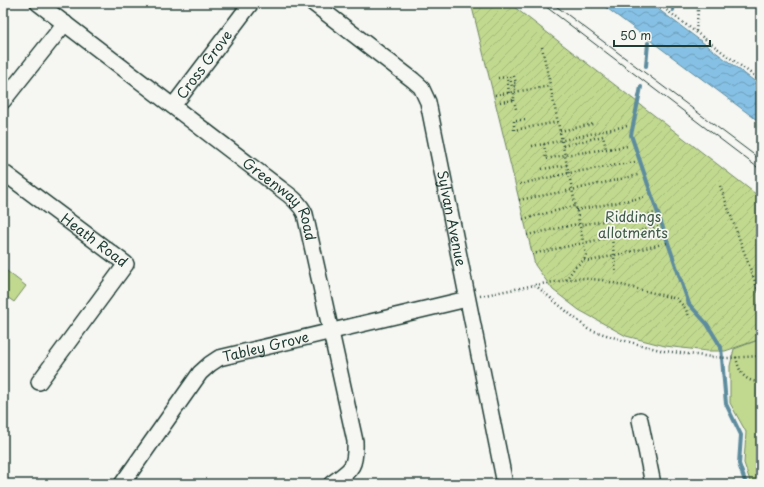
<svg xmlns="http://www.w3.org/2000/svg" width="764" height="487" font-family="'Playpen Sans',sans-serif">
	<style>
		.park { fill: #c1d88f; stroke: #708a62 }
		.garden { fill: url(#garden-furrows); stroke: #708a62 }
		.water { fill: url(#water-waves); stroke: #5d8c9e }
		.lines { fill: none; stroke-linecap: round; stroke-linejoin: round }
		.stream { stroke: #5d8c9e; stroke-width: 4 }
		.street-casing { stroke: #1f3d34; stroke-width: 18 }
		.path { stroke: #1f3d34; stroke-width: 2.5; stroke-dasharray: 1 3; stroke-linecap: butt }
		.street { stroke: #f6f6f2; stroke-width: 15 }
		.tram { stroke: #1f3d34; stroke-width: 1 }
		.labels { text-anchor: middle; stroke-width: 3.5; stroke-linejoin: round; paint-order: stroke }
		.street-label { font-size: 14px; fill: #1f3d34; stroke: #f6f6f2 }
		.park-label { font-size: 14px; fill: #3f5c46; stroke: #f6f6f2 }
	</style>
	<defs>
		<pattern id="garden-furrows" width="10" height="10" patternUnits="userSpaceOnUse"><rect width="10" height="10" fill="#c1d88f"/><path d="M-1 1l2-2M0 10L10 0M9 11l2-2" fill="none" stroke="#a5ba7c"/></pattern>
		<pattern id="water-waves" width="16" height="10" patternUnits="userSpaceOnUse"><rect width="16" height="10" fill="#86c1e5"/><path d="M0 5q4-4 8 0t8 0" fill="none" stroke="#6d9eba"/></pattern>
	</defs>
	<rect width="100%" height="100%" fill="#f6f6f2"/>
	<filter id="ink" filterUnits="userSpaceOnUse"><feTurbulence type="fractalNoise" baseFrequency=".025" numOctaves="2"/><feDisplacementMap in="SourceGraphic" scale="8" xChannelSelector="R" yChannelSelector="G"/><feConvolveMatrix kernelMatrix="1 2 1 2 8 2 1 2 1" color-interpolation-filters="sRGB"/></filter>
	<g filter="url(#ink)">
		<path class="park" d="M3,268L26,286L14,302L3,294Z
			M761,339V484H751L744,463L746,432L730,403V366L734,349Z"/>
		<path class="garden" d="M471,3H509L761,198V339L725,351H707L665,346L626,336L579,310L553,290L535,265Z"/>
		<path class="water" d="M600,3H650L761,86V123Z"/>
		<g class="lines">
			<path class="stream" d="M673,10L674,3
				M646,66L648,43
				M641,87L631,135L689,304L707,324L721,347L726,404L741,435L739,464L746,484"/>
			<defs>
				<g id="street">
					<path id="s1" d="M38,3L281,189C291,196 300,203 305,214L355,441C356,468 352,469 331,484"/>
					<path id="s2" d="M313,3L413,80L421,87L428,102L505,484"/>
					<path d="M3,101L65,23"/>
					<path id="s3" d="M173,106L251,3"/>
					<path id="s4" d="M3,172L126,264L39,382"/>
					<path d="M640,420L653,484"/>
					<path id="s5" d="M122,484L200,373L210,364L219,358L467,299"/>
				</g>
			</defs>
			<use href="#street" class="street-casing"/>
			<path class="path" d="M657,3L761,81
				M696,31L698,11L697,3
				M542,47L586,255L584,260L575,267L566,280
				M514,76L516,83H514L515,86
				M510,77L512,87L515,86V92
				M498,78L507,77L509,93
				M495,95L551,86
				M514,100L516,109
				M500,102L514,100V92
				M525,120H514V130L558,122
				M560,131L593,124
				M544,144L546,159L565,155L628,146
				M532,146C564,141 595,132 627,126
				M563,146L603,136L606,149
				M542,169L567,165
				M520,184L569,173L635,162
				M720,186L761,298
				M519,200L572,190L638,175
				M576,210L646,197
				M523,219L575,206
				M527,235L577,224L579,225L655,213
				M612,238L616,274
				M532,254L658,227
				M584,260L590,261L667,243
				M535,285L588,329L622,340L664,351L712,357L727,358L761,356
				M480,296L535,285L579,278L602,280L677,299L685,308L690,318
				M736,357C739,372 744,382 761,382"/>
			<use href="#street" class="street"/>
			<path class="tram" d="M541,3L761,170
				M552,3L761,160"/>
		</g>
	</g>
	<g class="labels">
		<g class="street-label">
			<text dy="5" stroke="none"><textPath href="#s3" startOffset="52">Cross Grove</textPath></text>
			<text dy="5" stroke="none"><textPath href="#s1" startOffset="314">Greenway Road</textPath></text>
			<text dy="5" stroke="none"><textPath href="#s2" startOffset="272">Sylvan Avenue</textPath></text>
			<text dy="5" stroke="none"><textPath href="#s4" startOffset="114">Heath Road</textPath></text>
			<text dy="5" stroke="none"><textPath href="#s5" startOffset="208">Tabley Grove</textPath></text>
		</g>
		<g class="park-label">
			<text x="633" y="222">Riddings<tspan x="633" dy="16">allotments</tspan></text>
		</g>
	</g>
	<rect width="764" height="487" fill="none" stroke="#f6f6f2" stroke-width="16"/>
	<rect x="8" y="8" width="748" height="471" fill="none" stroke="#1f3d34" stroke-width="1.5" filter="url(#ink)"/>
	<path d="M614 40v6h96v-6" fill="none" stroke="#1f3d34" stroke-width="2"/>
	<text x="620" y="40" font-size="12" fill="#1f3d34" stroke="#f6f6f2" stroke-width="3" paint-order="stroke">50 m</text>
</svg>
